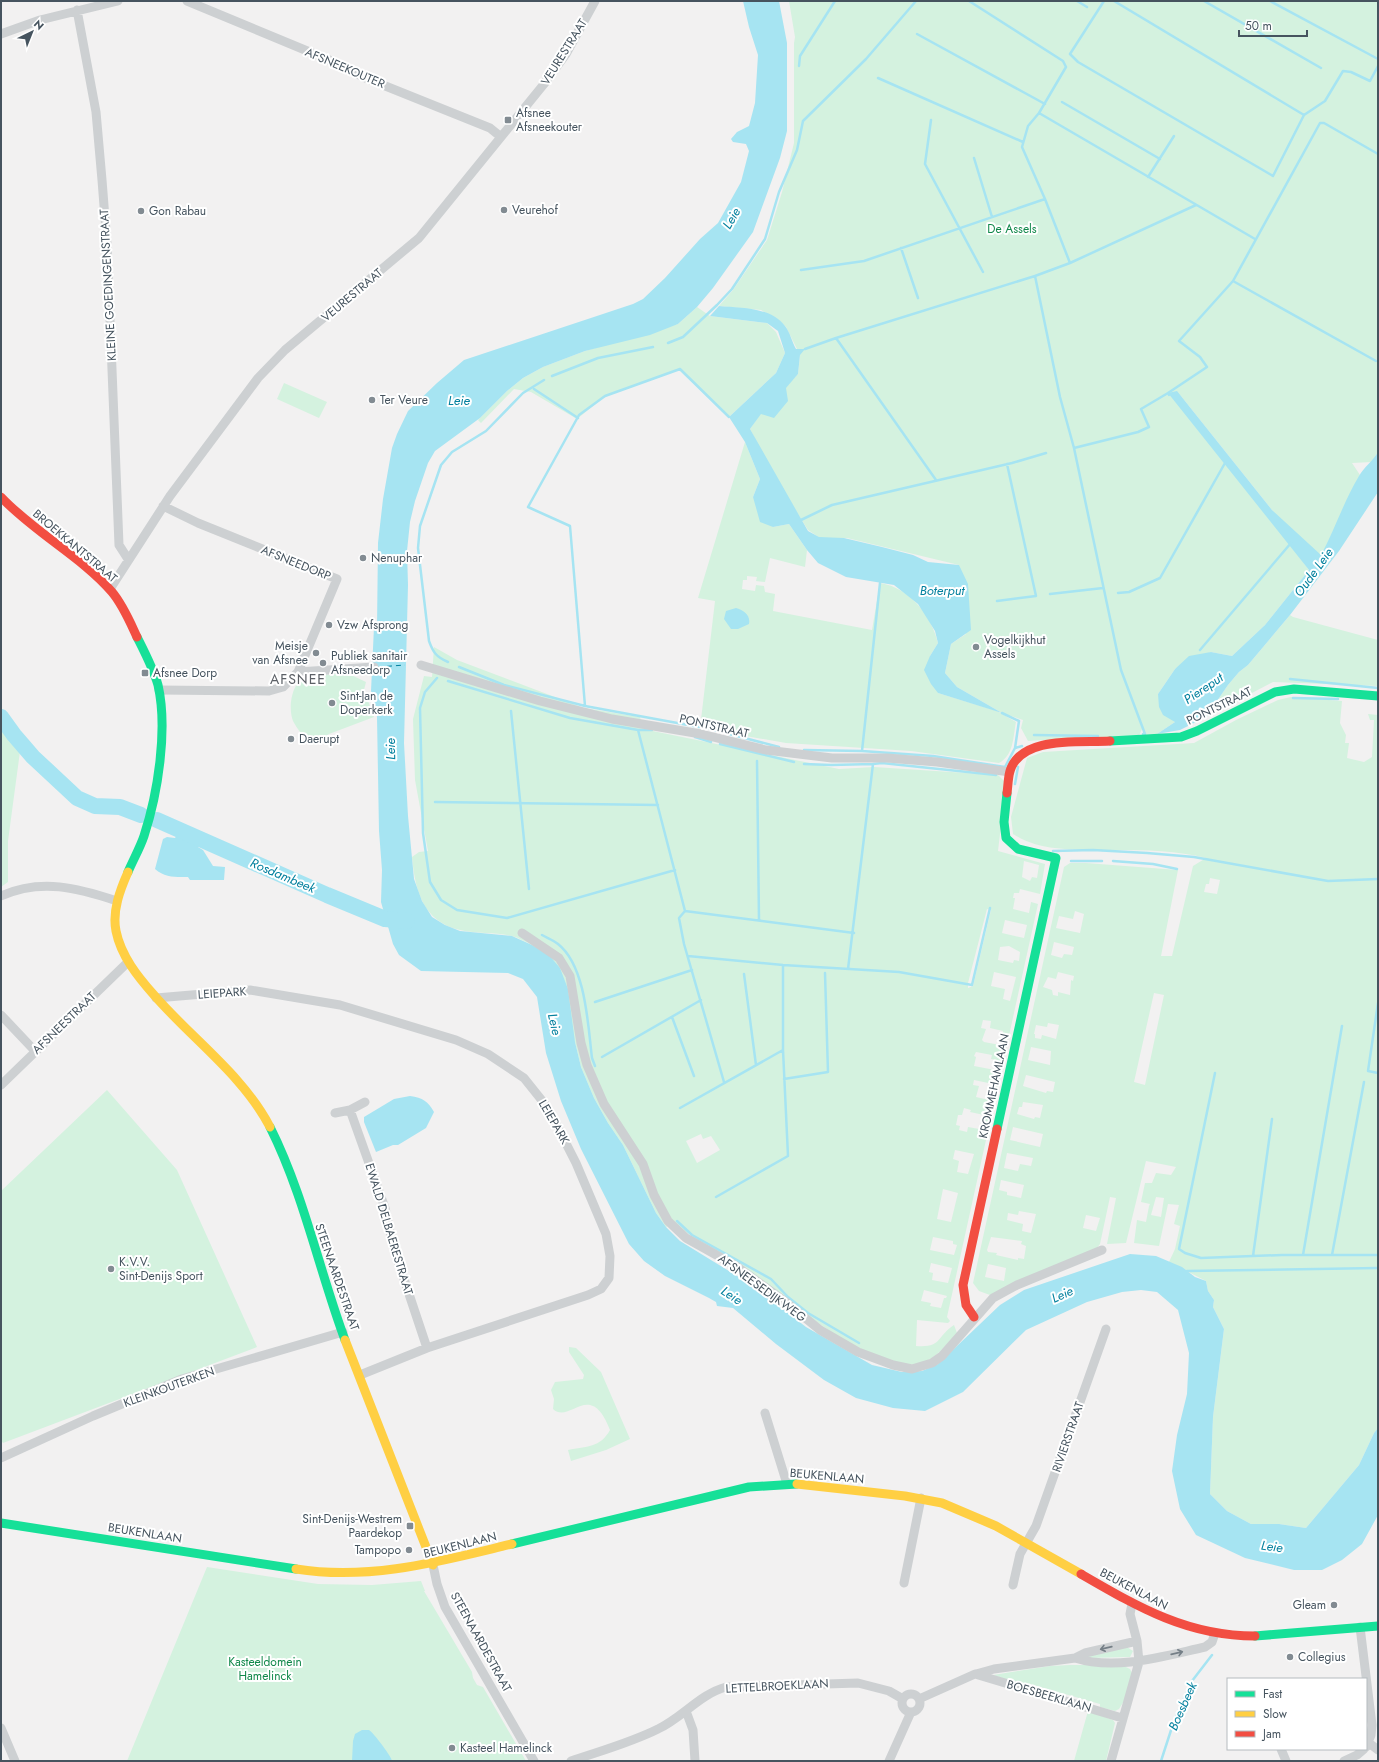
<svg xmlns="http://www.w3.org/2000/svg" width="1379" height="1762" font-family="Jost,sans-serif">
	<style>
		.green { fill: #d4f2df; fill-rule: evenodd }
		.water { fill: #a6e4f2 }
		.lines { fill: none; stroke-linecap: round; stroke-linejoin: round }
		.stream { stroke: #a6e4f2; stroke-width: 2.5 }
		.river { stroke: #a6e4f2; stroke-width: 16 }
		.ferry { stroke: #03809e; stroke-width: 1; stroke-dasharray: 5 4; stroke-linecap: butt }
		.street { stroke: #cdd0d2; stroke-width: 9 }
		.fast { stroke: #16e098; stroke-width: 9 }
		.slow { stroke: #ffcf43; stroke-width: 9 }
		.jam { stroke: #f24e42; stroke-width: 9 }
		.oneway { stroke: #757f87 }
		.poi-dot { fill: #828b92; stroke: #fff; stroke-width: 1.5 }
		.labels { text-anchor: middle; stroke-width: 4; stroke-linejoin: round; paint-order: stroke }
		.street-label { font-size: 12px; fill: #46545f; stroke: #fff }
		.poi-label { font-size: 12px; fill: #46545f; stroke: #fff; text-anchor: start }
		.park-label { font-size: 12px; fill: #10884a; stroke: #fff }
		.water-label { font-size: 13px; font-style: italic; fill: #03809e; stroke: #fff }
		.quarter-label { font-size: 14px; letter-spacing: 1px; fill: #5c6066; stroke: #fff }
	</style>
	<rect width="100%" height="100%" fill="#f2f1f1"/>
	<path class="green" d="M789,1H1378V452L1372,462L1352,463L1360,475L1322,555L1309,552L1272,510L1177,391L1309,570L1265,625L1232,656L1211,652L1175,669L1158,694L1175,722L1157,734H1143V727L1136,742L1042,740L1028,741L1021,728L1023,720L1002,713L957,687L945,673L951,644L966,634L959,565L847,538H820L808,530L776,479L750,429L761,413L798,374L800,355L786,327L780,321L761,310L719,306L733,290L767,240L782,192L794,143V43L795,37Z
		M697,307L710,316L767,323L776,332L785,353L776,373L729,417L679,370L604,397L577,419L531,392L514,389L481,423L478,420L507,391L523,378L543,367L585,351L678,324Z
		M284,383L327,402L319,418L277,399Z
		M745,442L760,479L753,497L773,527L789,524L807,550L805,567L770,558L765,582L756,581L757,577L747,576V580H743L742,589L755,591L756,585L764,586L765,592L775,594L773,611L872,630L880,583C910,588 931,615 938,643L930,656L938,693L997,711L1016,722C1013,737 1014,755 999,763L911,751L786,743L700,728L715,601L698,598Z
		M1290,615L1293,617L1378,640V686L1273,682L1206,717L1228,685L1239,672L1248,665Z
		M434,647L457,660L584,708L640,717L643,729L839,769L874,767L998,775L1006,783L998,851L1045,864L1040,894L1020,889L1019,893H1014L1013,898H1015L1013,909L1029,913L1031,902L1038,904L947,1317L950,1321L948,1323L917,1320L916,1346C942,1348 936,1337 954,1325L957,1333C946,1345 935,1361 917,1364C872,1369 812,1317 776,1293C742,1270 707,1247 673,1223L666,1227L656,1213L623,1145L608,1123L594,1098L581,1067L575,1042L532,945C526,942 519,938 512,936C495,932 477,934 460,930C423,922 415,890 412,857L419,852L428,851L415,780L413,719L424,676L432,677ZM1024,861L1039,865L1037,878L1032,877L1030,881L1022,877ZM987,909L991,910L973,986L968,988V983ZM1005,920L1027,925L1024,938L1002,933ZM1009,946L1020,952L1019,961L1014,960L1013,963L998,960L1000,947ZM994,972L1016,977L1010,1001L1003,999L1005,989L991,986ZM983,1020L991,1021L990,1028L1003,1031L1000,1045L984,1042L982,1040L986,1029L981,1028ZM976,1052L992,1055L991,1059L997,1060L995,1070L974,1066L976,1057L974,1056ZM974,1080L993,1084L989,1100L976,1097L979,1086L973,1085ZM964,1108L971,1110L970,1112L984,1115L983,1123H981L979,1129L968,1127L967,1132L959,1130L960,1126L956,1125L958,1115H962ZM701,1134L703,1139L711,1136L720,1150L697,1163L686,1141ZM955,1150L974,1154L968,1174L957,1172L959,1161L953,1159ZM943,1189L958,1193L951,1222L937,1219ZM933,1237L953,1241V1244L957,1245L954,1255L930,1250ZM931,1263L952,1268L948,1283L932,1280L933,1273L929,1272ZM924,1290L947,1296L946,1298H944L941,1308L930,1306L931,1303L921,1301Z
		M347,673L366,682L364,690L374,717L329,734L313,745C305,739 297,729 293,721C288,709 291,682 306,677C319,674 334,675 347,673Z
		M1291,697L1342,701L1340,723L1346,735L1345,743H1349L1347,758L1364,762L1372,757L1374,720H1370L1368,714L1378,715V1428L1374,1433L1359,1465L1306,1528L1279,1524H1251L1227,1511L1210,1494L1213,1417L1224,1329L1213,1307L1214,1300L1208,1291L1206,1281L1169,1262L1175,1249L1180,1226L1174,1224L1179,1205L1168,1204L1159,1246L1134,1243L1137,1220L1146,1222L1149,1206L1150,1204L1141,1202L1145,1183H1152L1156,1173L1171,1175L1176,1167L1146,1161L1126,1243L1107,1244L1116,1198L1110,1197L1100,1244L1097,1248L990,1295L979,1291L973,1283L1064,867L1070,863H1086L1178,870L1161,956H1172L1193,866L1206,858C1171,849 1132,850 1096,850C1066,849 1040,851 1013,834L1011,817L1027,758L1043,752L1194,743L1236,720L1278,700ZM1210,878L1220,880L1217,894L1204,892L1206,884H1209ZM1075,911L1084,914L1080,933L1056,928L1059,916L1073,919ZM1054,942L1074,947L1072,955L1064,954L1062,958L1051,955ZM1058,972L1074,976L1073,981L1071,980L1070,995L1058,992V996L1053,995L1052,990L1043,987L1048,977L1056,979ZM1154,993L1164,995L1145,1085L1134,1082ZM1048,1023L1059,1025L1056,1039L1042,1035L1041,1039L1035,1038V1034H1034L1036,1025L1047,1027ZM1031,1047L1051,1051L1050,1065L1028,1060ZM1026,1075L1055,1082L1053,1092L1047,1091L1046,1093L1023,1086ZM1023,1102L1043,1105L1040,1118L1035,1117L1034,1119L1017,1114L1019,1107H1022ZM1013,1127L1043,1134L1040,1147L1010,1140ZM1007,1153L1033,1158L1031,1166L1020,1164L1018,1171L1004,1168ZM1001,1180L1024,1185L1021,1198L1007,1195V1192L999,1190ZM1156,1197L1164,1198L1161,1217L1151,1215ZM1019,1211L1036,1214L1031,1233L1022,1231L1023,1224L1007,1220L1008,1213L1018,1215ZM1086,1215L1100,1218L1096,1231L1083,1228ZM991,1237L1022,1241L1021,1244L1026,1246L1024,1259L1018,1258V1260L996,1255L997,1253L988,1252L987,1250ZM988,1264L1006,1268L1004,1281L985,1277Z
		M1,723L21,744L8,841V882L1,887Z
		M107,1090L177,1170L257,1347L3,1443L1,1440V1191Z
		M569,1347L576,1348L601,1372L630,1439L606,1450L571,1461L568,1450C587,1446 600,1448 610,1430C590,1378 570,1425 553,1409L554,1399L551,1390L555,1382L583,1379L584,1375L569,1352Z
		M207,1567L318,1584L372,1585L421,1581L425,1591H424L472,1672L473,1678L477,1685L483,1687L526,1761H127Z
		M1127,1647L1133,1651L1130,1657L1088,1658L1087,1655Z
		M1070,1665H1122L1130,1669L1132,1673L1124,1701L1119,1709L1115,1711L1100,1707V1704L1030,1684L1029,1687L993,1675L1050,1666Z
		M1088,1711L1113,1720L1115,1723L1106,1761H1074Z"/>
	<path class="water" d="M743,1H779L787,43V131L780,158L753,232L713,288L697,307L678,324L650,335L585,351L543,367L523,378L507,391L480,418L435,451L428,463L415,501L410,522L407,551L408,585L404,743L408,816L414,879L422,901L432,917L445,925L460,931L512,936L532,945L549,955L560,968L568,989L575,1042L581,1067L594,1098L608,1123L623,1145L656,1213L666,1227L680,1241L755,1287L806,1327L872,1365L902,1372L922,1371L938,1364L1000,1305L1024,1290L1130,1254L1156,1256L1182,1267L1195,1277L1206,1281L1208,1291L1214,1300L1213,1307L1224,1329L1213,1417L1210,1494L1227,1511L1251,1524H1279L1306,1528L1359,1465L1374,1433L1378,1428V1515L1362,1544L1342,1560L1322,1570H1294L1245,1558L1196,1535L1180,1509L1172,1471L1177,1435L1187,1394L1189,1353L1178,1310L1157,1292L1141,1290L1122,1292L1087,1302L1026,1330L963,1392L925,1411L893,1408L856,1398L824,1380L776,1344L733,1308L717,1306L716,1302L709,1298L665,1276L644,1261L629,1244L581,1149L561,1101L546,1053L537,997L523,979L508,973L421,971L399,955L393,944L381,902L382,870L379,831L377,717L371,691L374,627H377L378,543L383,499L392,448L397,434L408,411L437,383L464,360L633,304L643,299L665,278L700,239L718,223L741,182L749,151L746,144L733,142L731,139L737,132L749,126L755,103L758,55L749,27Z
		M719,306C741,308 771,307 785,326C790,332 792,342 796,349H805L800,355L798,374L786,388L788,401L774,418L761,414L750,429L808,531L819,537L844,538L882,547L913,555L928,562L959,565L968,584L971,630L951,644L945,673L957,687L1002,713L938,693L931,684L924,670L930,656L938,643L935,631L918,604L894,585L846,577L818,563L807,550L789,524L773,527L760,522L753,497L760,479L745,442L729,417L776,373L785,353L778,331L767,323L710,316Z
		M1177,391L1272,510L1321,555C1335,529 1344,501 1359,476C1364,467 1373,461 1378,452V492L1339,551L1290,615L1248,665L1239,672L1228,685L1206,717L1180,730L1157,734L1175,722L1163,715L1159,707L1158,694L1175,669L1189,656L1211,652L1232,656L1265,625L1309,570L1168,393Z
		M736,608C743,610 751,615 749,624L738,629H731L724,619L726,611Z
		M177,835L198,844V847L203,850L213,866L225,867L224,880H190L188,877C176,877 165,878 155,869L163,839L167,837L175,838Z
		M410,1096C423,1098 428,1101 434,1112L426,1128L398,1145H393L376,1152L364,1122V1117L394,1099Z
		M362,1730C363,1730 368,1730 369,1730C373,1732 392,1757 392,1761H352L353,1741L355,1734Z"/>
	<g class="lines">
		<path class="stream" d="M969,1L1063,61L1066,67L1039,113L1255,239
			M1077,1L1087,7
			M1104,1L1070,54L1078,62L1273,176L1304,115L1325,101L1343,71L1351,72L1370,81L1378,66
			M1114,1L1304,115
			M1204,1L1321,68
			M1270,1L1378,59
			M917,34L1045,104
			M799,66L800,56L835,1
			M878,78L1023,142
			M1062,102L1160,159
			M1039,113L1028,126L1022,147L1045,199L1070,263L1035,276L1060,397L1074,448L1121,670L1145,734H1143
			M931,120L925,164L983,272
			M974,158L992,217
			M1148,177L1174,136
			M901,248L918,298
			M1070,263L1196,205
			M801,270L864,261L1045,199
			M1233,281L1376,361
			M836,338L1035,276
			M668,343L683,337L717,305L732,289L765,239L779,192L797,150L803,121L866,59L916,1
			M805,349L836,338L936,480
			M552,376L598,358L653,347
			M534,389L578,418
			M1169,395L1168,393L1207,367L1200,357L1179,341L1233,281L1320,123H1324L1378,154
			M1074,448L1138,432L1149,427L1141,409L1168,393
			M801,520L832,505L1012,463L1046,453
			M1118,593L1129,592L1160,578L1225,463
			M1050,594L1103,588
			M997,601L1036,596L1007,464
			M1200,650L1291,543
			M448,662C436,657 433,652 429,641L418,548L420,526L441,465L452,452L486,431L523,393L544,380
			M459,667L504,685L585,706
			M437,678L425,692L420,708L423,833L430,882L441,900L457,910L507,918L675,870
			M1290,679L1378,688
			M448,681L570,718L638,730L685,911
			M1293,698L1338,699
			M511,711L529,889
			M1002,713L1019,721L1015,748L1022,746
			M699,727L585,706L570,526L528,507L579,415L605,396L680,369L729,417
			M710,729L779,747
			M638,730H652
			M1034,735L1098,736
			M695,737L711,742
			M720,744L794,762
			M804,750L862,751L880,583
			M862,751L933,756L1005,767L1015,748
			M757,761L759,920
			M804,764L831,765L873,764
			M1015,784L1018,767
			M435,802L658,805
			M188,840L190,835
			M1053,851L1093,850L1147,853L1194,857L1328,881L1378,879
			M1071,861H1102
			M1113,861L1153,864L1177,869
			M542,935C547,938 553,940 558,944C586,966 588,1026 592,1058L595,1066
			M688,956L783,965L899,972L972,985L990,908
			M783,965V1050
			M848,969L873,764L882,763L996,775
			M744,974L756,1065
			M595,1002L692,970
			M1378,1003L1368,1071L1378,1073
			M672,1017L694,1076
			M602,1057L701,1000
			M1215,1073L1179,1249L1185,1253L1201,1258L1282,1255H1378
			M784,1079L828,1072L825,973
			M724,1082L684,944L679,918L685,911L854,933
			M680,1108L783,1050L788,1156L716,1197
			M677,1221L692,1235L771,1279L788,1297L808,1313L859,1343
			M1303,1255L1342,1026
			M1332,1255L1364,1082
			M1253,1256L1272,1119
			M1187,1271L1378,1268
			M1161,1761L1174,1721L1192,1681L1212,1655"/>
		<path class="river" d="M1,717L14,735L33,757L77,798L95,806L120,807L141,815
			M157,820L327,895L385,919L407,921"/>
		<path class="ferry" d="M378,667L405,665"/>
		<path class="street" d="M187,1L346,67L363,77L490,128L501,137
			M77,10L96,112L102,180L107,244L119,545L128,559
			M1,34L40,20L118,1
			M110,589L170,496L258,378L285,350L419,238L544,84L566,54L595,1
			M421,665L540,701L612,719L701,734L766,750L832,758H887L937,762L1010,772
			M298,672L374,667
			M159,690L269,691L283,687L298,672L337,579L198,523L163,506
			M1,896C41,878 78,888 117,901
			M522,933L559,958L570,976L581,1043L587,1065L604,1104L643,1164L654,1195L668,1221L686,1238L736,1266L787,1303L820,1330L858,1352L893,1365L912,1369L932,1363L942,1356L993,1298L1017,1285L1102,1250
			M156,998L250,990L340,1005L456,1040L488,1054L524,1078L548,1108L576,1163L606,1234L610,1256L609,1278L601,1289L588,1295L427,1348L360,1375
			M1,1015L35,1051
			M1,1085L128,962
			M350,1110L385,1208L393,1246L427,1348
			M335,1113L350,1110L365,1102
			M765,1413L787,1484
			M1,1458L93,1416L182,1379L343,1332
			M433,1565L437,1584L445,1607L534,1761
			M904,1583L921,1498
			M1013,1585L1020,1554L1036,1526L1106,1329
			M1360,1627L1372,1725L1371,1735L1366,1747
			M1075,1658C1116,1671 1164,1656 1205,1647L1212,1642L1215,1633
			M976,1674L994,1669L1075,1658L1085,1653L1137,1641
			M902 1703a9 9 0 1 1 18 0a9 9 0 1 1-18 0Z
			M919,1699L975,1674L1122,1718
			M686,1711L693,1730L695,1761
			M1,1728L15,1761
			M1369,1743L1378,1750
			M1281,1749L1286,1761
			M571,1761C600,1751 630,1743 658,1729C682,1718 700,1694 726,1687L858,1683L889,1691L903,1699
			M889,1761L911,1712
			M1111,1761L1139,1662L1137,1641L1130,1614L1132,1604
			M1344,1761L1357,1755L1364,1749"/>
		<path class="fast" d="M1110,741L1181,737L1197,731L1275,692L1294,689L1378,696
			M128,872C133,860 140,848 144,836C158,793 168,729 158,685C153,668 145,653 137,637
			M270,1127C304,1195 319,1270 345,1340
			M997,1129L1056,858L1018,849L1006,838L1004,822L1007,793
			M1,1523L296,1569
			M512,1544L749,1487L797,1484
			M1255,1636L1378,1626"/>
		<path class="slow" d="M128,872C120,890 112,911 116,931C121,956 138,977 154,995C192,1039 243,1075 270,1127
			M345,1340L433,1565
			M797,1484L905,1496L942,1503L996,1526L1081,1574
			M296,1569C371,1581 441,1561 512,1544"/>
		<path class="jam" d="M1,497C35,533 82,557 112,592C123,605 130,622 137,637
			M1007,793C1008,786 1008,778 1010,771C1021,735 1080,743 1110,741
			M974,1317L966,1305L963,1285L997,1129
			M1081,1574C1138,1607 1187,1636 1255,1636"/>
	</g>
	<defs><path id="oneway-shaft" d="M-6 0H5M1.5-3L5.5 0L1.5 3" fill="none" stroke-width="1.6" stroke-linecap="round" stroke-linejoin="round"/></defs>
	<g class="oneway">
		<use href="#oneway-shaft" transform="translate(1106 1648) rotate(167)"/>
		<use href="#oneway-shaft" transform="translate(1177 1653) rotate(-13)"/>
	</g>
	<g class="poi-dot">
		<rect x="504" y="116" width="8" height="8" rx="2"/>
		<circle cx="504" cy="210" r="4"/>
		<circle cx="141" cy="211" r="4"/>
		<circle cx="372" cy="400" r="4"/>
		<circle cx="363" cy="558" r="4"/>
		<circle cx="329" cy="625" r="4"/>
		<circle cx="976" cy="647" r="4"/>
		<circle cx="316" cy="653" r="4"/>
		<circle cx="323" cy="663" r="4"/>
		<rect x="141" y="669" width="8" height="8" rx="2"/>
		<circle cx="332" cy="703" r="4"/>
		<circle cx="291" cy="739" r="4"/>
		<circle cx="111" cy="1269" r="4"/>
		<rect x="406" y="1522" width="8" height="8" rx="2"/>
		<circle cx="409" cy="1550" r="4"/>
		<circle cx="1334" cy="1605" r="4"/>
		<circle cx="1290" cy="1657" r="4"/>
		<circle cx="452" cy="1748" r="4"/>
	</g>
	<g class="labels">
		<g class="street-label">
			<text transform="translate(564 52) rotate(-58)" y="4">VEURESTRAAT</text>
			<text transform="translate(345 68) rotate(23)" y="4">AFSNEEKOUTER</text>
			<text transform="translate(108 285) rotate(-93)" y="4">KLEINE GOEDINGENSTRAAT</text>
			<text transform="translate(352 295) rotate(-40)" y="4">VEURESTRAAT</text>
			<text transform="translate(75 546) rotate(40)" y="4">BROEKKANTSTRAAT</text>
			<text transform="translate(296 563) rotate(22)" y="4">AFSNEEDORP</text>
			<text transform="translate(1219 706) rotate(-26)" y="4">PONTSTRAAT</text>
			<text transform="translate(714 726) rotate(13)" y="4">PONTSTRAAT</text>
			<text transform="translate(222 993) rotate(-4)" y="4">LEIEPARK</text>
			<text transform="translate(64 1023) rotate(-44)" y="4">AFSNEESTRAAT</text>
			<text transform="translate(994 1086) rotate(-78)" y="4">KROMMEHAMLAAN</text>
			<text transform="translate(554 1122) rotate(60)" y="4">LEIEPARK</text>
			<text transform="translate(389 1229) rotate(73)" y="4">EWALD DELBAERESTRAAT</text>
			<text transform="translate(337 1277) rotate(71)" y="4">STEENAARDESTRAAT</text>
			<text transform="translate(762 1288) rotate(36)" y="4">AFSNEESEDIJKWEG</text>
			<text transform="translate(169 1387) rotate(-20)" y="4">KLEINKOUTERKEN</text>
			<text transform="translate(1068 1437) rotate(-71)" y="4">RIVIERSTRAAT</text>
			<text transform="translate(827 1476) rotate(5)" y="4">BEUKENLAAN</text>
			<text transform="translate(145 1533) rotate(9)" y="4">BEUKENLAAN</text>
			<text transform="translate(460 1545) rotate(-14)" y="4">BEUKENLAAN</text>
			<text transform="translate(1134 1589) rotate(28)" y="4">BEUKENLAAN</text>
			<text transform="translate(481 1642) rotate(61)" y="4">STEENAARDESTRAAT</text>
			<text transform="translate(777 1686) rotate(-3)" y="4">LETTELBROEKLAAN</text>
			<text transform="translate(1049 1696) rotate(16)" y="4">BOESBEEKLAAN</text>
		</g>
		<g class="poi-label">
			<text x="516" y="117">Afsnee<tspan x="516" dy="14">Afsneekouter</tspan></text>
			<text x="512" y="214">Veurehof</text>
			<text x="149" y="215">Gon Rabau</text>
			<text x="380" y="404">Ter Veure</text>
			<text x="371" y="562">Nenuphar</text>
			<text x="337" y="629">Vzw Afsprong</text>
			<text x="984" y="644">Vogelkijkhut<tspan x="984" dy="14">Assels</tspan></text>
			<text x="308" y="650" text-anchor="end">Meisje<tspan x="308" dy="14">van Afsnee</tspan></text>
			<text x="331" y="660">Publiek sanitair<tspan x="331" dy="14">Afsneedorp</tspan></text>
			<text x="153" y="677">Afsnee Dorp</text>
			<text x="340" y="700">Sint-Jan de<tspan x="340" dy="14">Doperkerk</tspan></text>
			<text x="299" y="743">Daerupt</text>
			<text x="119" y="1266">K.V.V.<tspan x="119" dy="14">Sint-Denijs Sport</tspan></text>
			<text x="402" y="1523" text-anchor="end">Sint-Denijs-Westrem<tspan x="402" dy="14">Paardekop</tspan></text>
			<text x="401" y="1554" text-anchor="end">Tampopo</text>
			<text x="1326" y="1609" text-anchor="end">Gleam</text>
			<text x="1298" y="1661">Collegius</text>
			<text x="460" y="1752">Kasteel Hamelinck</text>
		</g>
		<g class="park-label">
			<text x="1012" y="233">De Assels</text>
			<text x="265" y="1666">Kasteeldomein<tspan x="265" dy="14">Hamelinck</tspan></text>
		</g>
		<g class="water-label">
			<text transform="translate(731 218) rotate(-60)" y="5">Leie</text>
			<text x="459" y="405">Leie</text>
			<text transform="translate(1313 572) rotate(-54)" y="5">Oude Leie</text>
			<text x="942" y="595">Boterput</text>
			<text transform="translate(1203 688) rotate(-34)" y="5">Piereput</text>
			<text transform="translate(390 749) rotate(-91)" y="5">Leie</text>
			<text transform="translate(283 875) rotate(23)" y="5">Rosdambeek</text>
			<text transform="translate(555 1024) rotate(77)" y="5">Leie</text>
			<text transform="translate(1062 1294) rotate(-24)" y="5">Leie</text>
			<text transform="translate(732 1295) rotate(33)" y="5">Leie</text>
			<text transform="translate(1272 1546) rotate(7)" y="5">Leie</text>
			<text transform="translate(1182 1706) rotate(-66)" y="5">Boesbeek</text>
		</g>
		<g class="quarter-label">
			<text x="298" y="684">AFSNEE</text>
		</g>
	</g>
	<rect width="1379" height="1762" fill="none" stroke="#46545f" stroke-width="4"/>
	<rect x="1227" y="1678" width="140" height="72" fill="#ffffff" stroke="#b5bbbf"/>
	<rect x="1235" y="1691" width="20" height="6" fill="#16e098" stroke="#b5bbbf"/>
	<text x="1263" y="1698" font-size="12" fill="#46545f">Fast</text>
	<rect x="1235" y="1711" width="20" height="6" fill="#ffcf43" stroke="#b5bbbf"/>
	<text x="1263" y="1718" font-size="12" fill="#46545f">Slow</text>
	<rect x="1235" y="1731" width="20" height="6" fill="#f24e42" stroke="#b5bbbf"/>
	<text x="1263" y="1738" font-size="12" fill="#46545f">Jam</text>
	<g transform="translate(32 32) rotate(43)" stroke="#ffffff" stroke-width="3" paint-order="stroke">
	<path d="M0-3L7 15L0 10L-7 15Z" fill="#46545f"/>
	<text y="-6" font-size="11" font-weight="bold" text-anchor="middle" fill="#46545f">N</text>
	</g>
	<path d="M1239 30v6h68v-6" fill="none" stroke="#46545f" stroke-width="2"/>
	<text x="1245" y="30" font-size="12" fill="#46545f" stroke="#ffffff" stroke-width="3" paint-order="stroke">50 m</text>
</svg>
